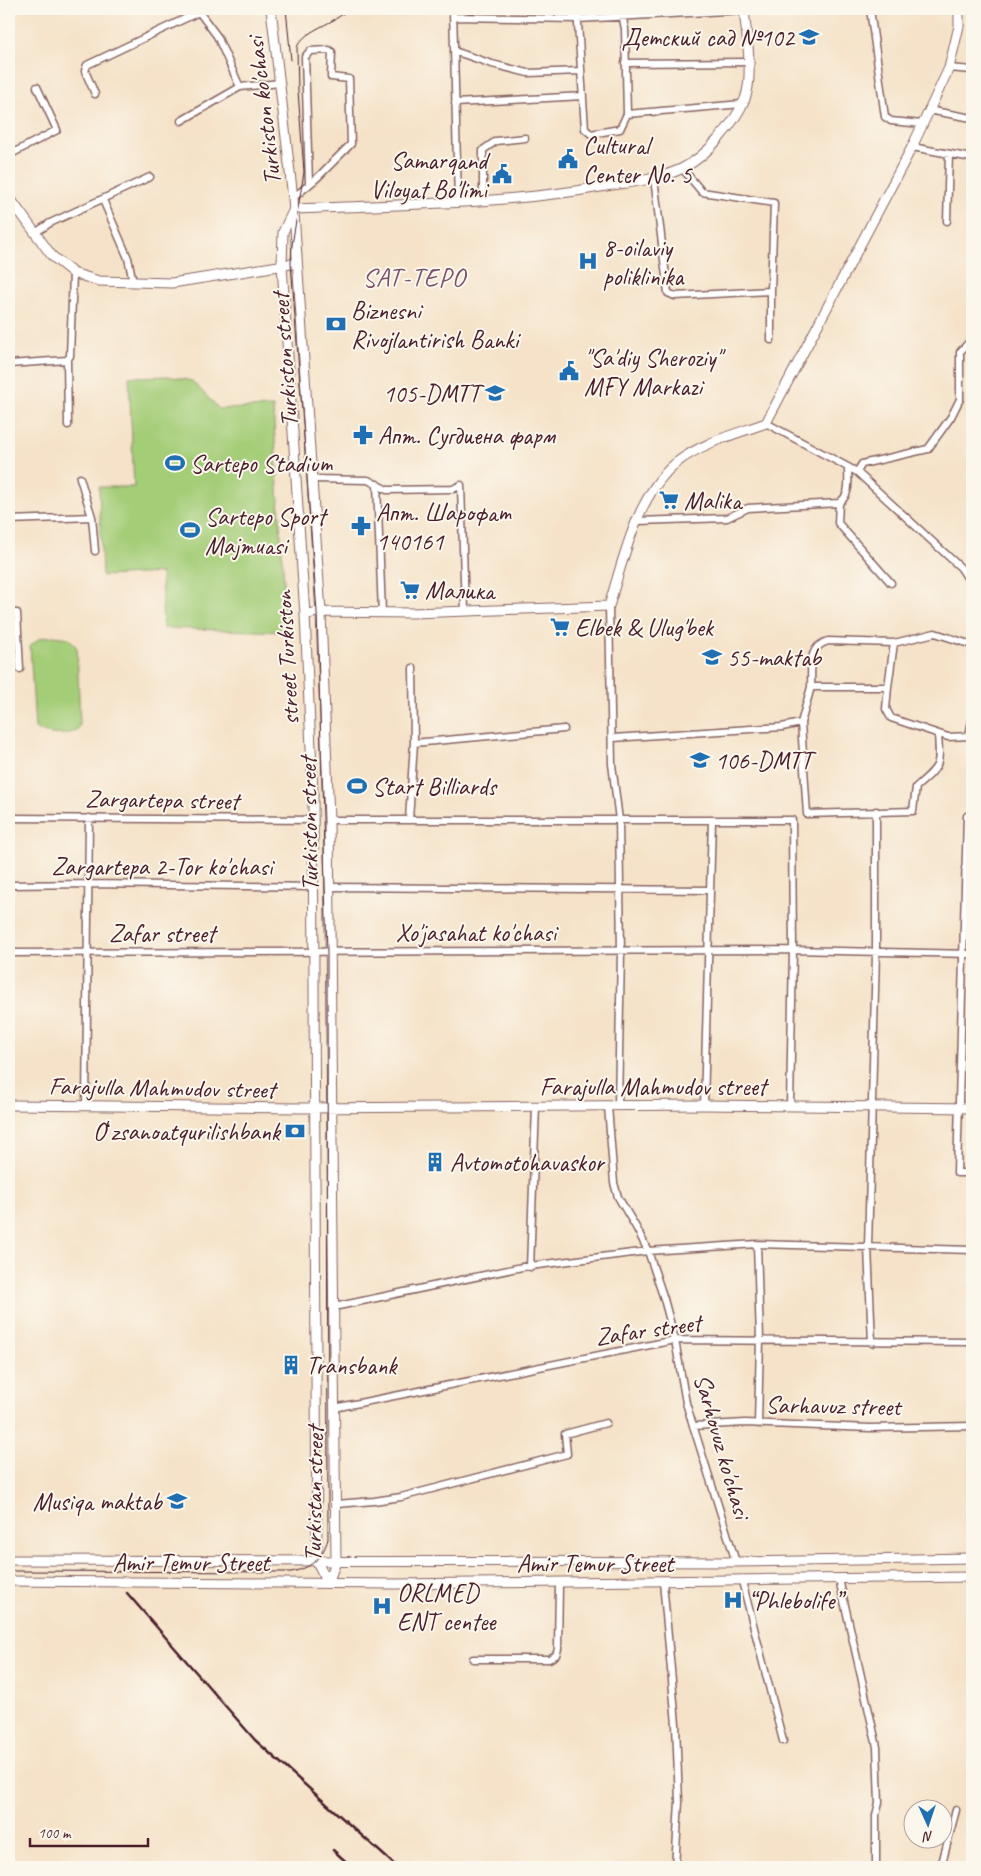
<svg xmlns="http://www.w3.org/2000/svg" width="981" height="1876" font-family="Caveat,sans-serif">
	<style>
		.green { fill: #a4cd78; stroke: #777652 }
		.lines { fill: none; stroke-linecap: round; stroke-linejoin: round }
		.street-casing { stroke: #866362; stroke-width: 9 }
		.secondary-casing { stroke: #866362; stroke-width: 11 }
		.street { stroke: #fff; stroke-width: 6 }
		.secondary { stroke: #fff; stroke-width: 9 }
		.tram { stroke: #4a1f2b; stroke-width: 1 }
		.rail { stroke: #4a1f2b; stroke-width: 2.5 }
		.labels { text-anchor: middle; stroke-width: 4; stroke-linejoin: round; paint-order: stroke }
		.poi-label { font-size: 25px; fill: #4a1f2b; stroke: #fbf7ec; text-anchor: start }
		.street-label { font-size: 25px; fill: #4a1f2b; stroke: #fbf7ec }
		.neighbourhood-label { font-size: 26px; letter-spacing: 1px; fill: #7a506b; stroke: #fbf7ec }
	</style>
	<rect width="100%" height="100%" fill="#fbf7ec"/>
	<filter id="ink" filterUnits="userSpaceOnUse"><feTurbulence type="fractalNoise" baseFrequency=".02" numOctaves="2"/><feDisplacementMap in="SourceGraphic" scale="10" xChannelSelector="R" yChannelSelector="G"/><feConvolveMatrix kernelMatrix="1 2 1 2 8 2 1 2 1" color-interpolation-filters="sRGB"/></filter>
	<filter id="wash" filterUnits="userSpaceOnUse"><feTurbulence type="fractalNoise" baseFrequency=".0096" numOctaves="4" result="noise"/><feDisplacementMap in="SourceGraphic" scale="20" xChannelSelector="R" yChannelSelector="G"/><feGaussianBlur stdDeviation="1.12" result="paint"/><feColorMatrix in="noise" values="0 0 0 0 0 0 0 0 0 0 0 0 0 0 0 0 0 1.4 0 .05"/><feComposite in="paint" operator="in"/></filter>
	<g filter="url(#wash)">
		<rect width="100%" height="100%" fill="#f5e2c8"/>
		<path class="green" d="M168,376L192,381L219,409L273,407L287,632L163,628L161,573L102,576L99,487H134L129,377Z
			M53,636L69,638L77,648L80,725L76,731C62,736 47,736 35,728L30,646L40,638Z"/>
	</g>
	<g filter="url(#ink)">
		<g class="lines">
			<defs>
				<path id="street" d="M453,9L458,201
					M577,9L585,129L591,134L620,129L627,114L625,29L621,9
					M870,9L885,117L891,121L922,124
					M199,12L217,36L240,87
					M453,17L577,19L744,10
					M454,51L492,64L528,73L581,71
					M625,63L749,62
					M949,68L972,70
					M95,94L85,71L87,65L199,12L198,9
					M455,103L583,96
					M928,110L972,118
					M627,114L742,104
					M181,121L240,87L280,83
					M912,147L972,158
					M9,155L57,130L37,87
					M682,168L702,192L774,203L771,291
					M654,178L668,293L675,296L771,291V340
					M293,198L317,178L351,144L349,79L331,77L332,52L329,50L310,51L305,57L309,183
					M103,200L128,258L133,282
					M483,200V150L496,141L525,138
					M947,221L949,154
					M35,233L50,223L150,177
					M67,360L68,425
					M9,364L67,360L70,356L73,273
					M766,423L857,472L961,568L972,585
					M848,468C848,482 851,494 839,503L838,523L891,583
					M857,472L862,464L928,449L951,417L960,399V352L972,339
					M80,478L92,517
					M312,479L368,480L387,490L453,489L461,485
					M377,484L382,613
					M461,485L465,611
					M9,520L92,517L95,551
					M638,521L727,518L748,508L839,503
					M609,606L612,764L619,820L621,952L618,1106
					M9,613H17L20,669
					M888,687L894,643
					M801,723L807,814L913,811L916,787C941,765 940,767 938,734
					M969,736L948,737L891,718L886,709L888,687H811C812,667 807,647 828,641L894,643L935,633L972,645
					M972,736H969L972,720
					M613,738L782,727L801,723L811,687
					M414,743L564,729
					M972,816H967L957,1173H972
					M9,818L314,820
					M329,820H792L793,950L790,1106
					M409,820L414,743L413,668
					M965,868H972
					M9,885L90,884L314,887
					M329,887L710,890
					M9,953L793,950L972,954
					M704,1105L712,821
					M86,1106L89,818
					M608,1106L614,1183L618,1197L637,1229L648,1251L664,1299L675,1340L686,1403L736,1562
					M757,1244L760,1339L758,1424
					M530,1267L536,1106
					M334,1307L522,1267L648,1251L757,1244L972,1250
					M872,1343L868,1247L876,954V811
					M334,1408L675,1340L972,1342
					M693,1426L745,1423L870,1428L972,1426
					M336,1504L374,1501L401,1497L567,1454L565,1434L606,1423
					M839,1579L877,1747L879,1803L876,1815V1867
					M742,1581L783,1741
					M663,1582L676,1724L679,1802L675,1867
					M473,1659H549L556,1655L558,1649L559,1583
					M941,1867L956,1810"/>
				<path id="secondary" d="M271,9L293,198L321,613L329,820L336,1562L328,1583
					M9,197L52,256L73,273L99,281L172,283L297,263
					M294,209L283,232L282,265L305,615L313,793L317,1562L328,1583
					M294,209C398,204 503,205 606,186C631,182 659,180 683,168C707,156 735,123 745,99C754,75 746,34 744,9
					M305,615L317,612L413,613L609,606C623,560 637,495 676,463C701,443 736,434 766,423L912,147L949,68L959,26V9
					M9,1105L304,1108L704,1105L972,1108
					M9,1560L736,1562L972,1558
					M9,1581L395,1584L972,1577"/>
			</defs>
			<use href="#street" class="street-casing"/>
			<use href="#secondary" class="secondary-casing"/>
			<use href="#street" class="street"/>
			<use href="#secondary" class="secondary"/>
			<path class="tram" d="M286,9L291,60
				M9,1571L291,1572C311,1568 322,1559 328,1539L327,952L317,612L291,263L292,245L304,172L298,91L297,47C306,28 334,25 348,9"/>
			<path class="rail" d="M127,1593L255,1740L397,1867
				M333,1850L352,1867"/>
		</g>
	</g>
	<defs>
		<symbol id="school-bare" viewBox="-9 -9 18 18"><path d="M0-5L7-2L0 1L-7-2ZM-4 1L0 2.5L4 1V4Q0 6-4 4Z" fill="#1f6fb2" stroke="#fbf7ec" stroke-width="2.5" paint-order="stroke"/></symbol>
		<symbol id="civic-bare" viewBox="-9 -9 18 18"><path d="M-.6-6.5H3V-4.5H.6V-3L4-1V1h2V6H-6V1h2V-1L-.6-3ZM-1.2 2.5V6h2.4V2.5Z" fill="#1f6fb2" stroke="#fbf7ec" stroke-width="2.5" paint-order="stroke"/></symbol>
		<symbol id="hospital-bare" viewBox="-9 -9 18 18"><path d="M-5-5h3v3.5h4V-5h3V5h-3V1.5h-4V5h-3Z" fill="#1f6fb2" stroke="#fbf7ec" stroke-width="2.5" paint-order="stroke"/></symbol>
		<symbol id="bank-bare" viewBox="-9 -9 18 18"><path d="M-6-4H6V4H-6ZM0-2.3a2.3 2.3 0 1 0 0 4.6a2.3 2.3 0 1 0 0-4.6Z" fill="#1f6fb2" stroke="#fbf7ec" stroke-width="2.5" paint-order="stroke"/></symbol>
		<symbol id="pharmacy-bare" viewBox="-9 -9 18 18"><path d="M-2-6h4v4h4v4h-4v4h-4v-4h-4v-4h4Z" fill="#1f6fb2" stroke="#fbf7ec" stroke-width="2.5" paint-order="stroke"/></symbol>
		<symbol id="stadium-bare" viewBox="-9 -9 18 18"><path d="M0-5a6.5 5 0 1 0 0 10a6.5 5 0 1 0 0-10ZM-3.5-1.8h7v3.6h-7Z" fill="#1f6fb2" stroke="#fbf7ec" stroke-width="2.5" paint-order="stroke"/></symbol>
		<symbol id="supermarket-bare" viewBox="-9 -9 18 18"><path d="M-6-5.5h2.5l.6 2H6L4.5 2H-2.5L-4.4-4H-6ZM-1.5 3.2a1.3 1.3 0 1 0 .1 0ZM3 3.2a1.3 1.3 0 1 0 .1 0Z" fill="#1f6fb2" stroke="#fbf7ec" stroke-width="2.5" paint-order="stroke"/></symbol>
		<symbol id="building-bare" viewBox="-9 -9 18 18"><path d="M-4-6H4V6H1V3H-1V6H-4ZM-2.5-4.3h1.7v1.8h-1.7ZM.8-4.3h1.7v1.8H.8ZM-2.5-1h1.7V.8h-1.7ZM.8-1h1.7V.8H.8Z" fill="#1f6fb2" stroke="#fbf7ec" stroke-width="2.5" paint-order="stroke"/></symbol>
	</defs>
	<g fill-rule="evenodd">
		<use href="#school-bare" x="795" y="23" width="28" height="28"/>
		<use href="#civic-bare" x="554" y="145" width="28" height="28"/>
		<use href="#civic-bare" x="488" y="160" width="28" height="28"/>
		<use href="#hospital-bare" x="574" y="247" width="28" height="28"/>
		<use href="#bank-bare" x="322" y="310" width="28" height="28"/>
		<use href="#civic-bare" x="555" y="357" width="28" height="28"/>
		<use href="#school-bare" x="481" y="379" width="28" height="28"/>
		<use href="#pharmacy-bare" x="349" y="421" width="28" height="28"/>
		<use href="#stadium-bare" x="161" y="449" width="28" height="28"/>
		<use href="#supermarket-bare" x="655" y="486" width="28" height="28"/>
		<use href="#pharmacy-bare" x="347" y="512" width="28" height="28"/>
		<use href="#stadium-bare" x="176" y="516" width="28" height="28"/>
		<use href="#supermarket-bare" x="396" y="576" width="28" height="28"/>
		<use href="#supermarket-bare" x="546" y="613" width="28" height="28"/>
		<use href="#school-bare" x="698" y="643" width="28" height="28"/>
		<use href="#school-bare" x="686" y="746" width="28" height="28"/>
		<use href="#stadium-bare" x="343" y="772" width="28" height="28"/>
		<use href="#bank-bare" x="281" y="1117" width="28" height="28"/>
		<use href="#building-bare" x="421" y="1148" width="28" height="28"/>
		<use href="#building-bare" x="277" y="1351" width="28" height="28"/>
		<use href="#school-bare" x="163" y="1487" width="28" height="28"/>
		<use href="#hospital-bare" x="719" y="1586" width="28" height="28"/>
		<use href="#hospital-bare" x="368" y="1592" width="28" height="28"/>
	</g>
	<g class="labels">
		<g class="poi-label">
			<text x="794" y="46" text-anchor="end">Детский сад №102</text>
			<text x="583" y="154">Cultural<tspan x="583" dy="29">Center No. 5</tspan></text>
			<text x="487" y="169" text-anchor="end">Samarqand<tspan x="487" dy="29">Viloyat Bo'limi</tspan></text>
			<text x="603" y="256">8-oilaviy<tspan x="603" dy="29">poliklinika</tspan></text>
			<text x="351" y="319">Biznesni<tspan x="351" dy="29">Rivojlantirish Banki</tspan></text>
			<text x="584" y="366">"Sa'diy Sheroziy"<tspan x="584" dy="29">MFY Markazi</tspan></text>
			<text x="480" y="402" text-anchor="end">105-DMTT</text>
			<text x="378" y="444">Апт. Сугдиена фарм</text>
			<text x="190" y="472">Sartepo Stadium</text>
			<text x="684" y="509">Malika</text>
			<text x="376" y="521">Апт. Шарофат<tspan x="376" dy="29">140161</tspan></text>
			<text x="205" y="525">Sartepo Sport<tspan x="205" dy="29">Majmuasi</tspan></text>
			<text x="425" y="599">Малика</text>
			<text x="575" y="636">Elbek &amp; Ulug'bek</text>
			<text x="727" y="666">55-maktab</text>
			<text x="715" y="769">106-DMTT</text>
			<text x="372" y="795">Start Billiards</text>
			<text x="280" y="1140" text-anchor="end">Oʻzsanoatqurilishbank</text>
			<text x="450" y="1171">Avtomotohavaskor</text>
			<text x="306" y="1374">Transbank</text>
			<text x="162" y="1510" text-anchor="end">Musiqa maktab</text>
			<text x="397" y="1601">ORLMED<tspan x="397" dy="29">ENT centee</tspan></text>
			<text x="748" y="1609">“Phlebolife”</text>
		</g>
		<g class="street-label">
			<text transform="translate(263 111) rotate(-97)" y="9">Turkiston ko'chasi</text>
			<text transform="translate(284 360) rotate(-94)" y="9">Turkiston street</text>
			<text transform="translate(286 658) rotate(-93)" y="9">street Turkiston</text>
			<text transform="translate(162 799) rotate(1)" y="9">Zargartepa street</text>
			<text transform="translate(308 824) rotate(-91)" y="9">Turkiston street</text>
			<text x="162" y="875">Zargartepa 2-Tor ko'chasi</text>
			<text x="476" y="941">Xo'jasahat ko'chasi</text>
			<text x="162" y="942">Zafar street</text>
			<text x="653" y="1095">Farajulla Mahmudov street</text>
			<text transform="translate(162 1087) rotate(1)" y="9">Farajulla Mahmudov street</text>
			<text transform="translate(648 1329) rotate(-8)" y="9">Zafar street</text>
			<text transform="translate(833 1405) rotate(1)" y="9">Sarhavuz street</text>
			<text transform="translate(723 1446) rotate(74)" y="9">Sarhovuz ko'chasi</text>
			<text transform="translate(313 1494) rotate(-89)" y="9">Turkistan street</text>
			<text x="191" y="1571">Amir Temur Street</text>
			<text x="595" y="1572">Amir Temur Street</text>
		</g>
		<g class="neighbourhood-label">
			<text x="414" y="286">SAT-TEPO</text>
		</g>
	</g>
	<rect width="981" height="1876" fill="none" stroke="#fbf7ec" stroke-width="30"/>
	<g transform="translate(928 1824) rotate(177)"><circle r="24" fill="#fbf7ec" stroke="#b4a19f"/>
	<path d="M0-4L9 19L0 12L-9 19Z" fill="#1f6fb2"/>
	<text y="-8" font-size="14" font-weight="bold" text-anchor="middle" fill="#4a1f2b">N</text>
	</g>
	<path d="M30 1838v8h118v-8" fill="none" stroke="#4a1f2b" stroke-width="2.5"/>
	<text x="38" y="1838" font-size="15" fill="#4a1f2b" stroke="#fbf7ec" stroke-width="4" paint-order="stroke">100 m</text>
</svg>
